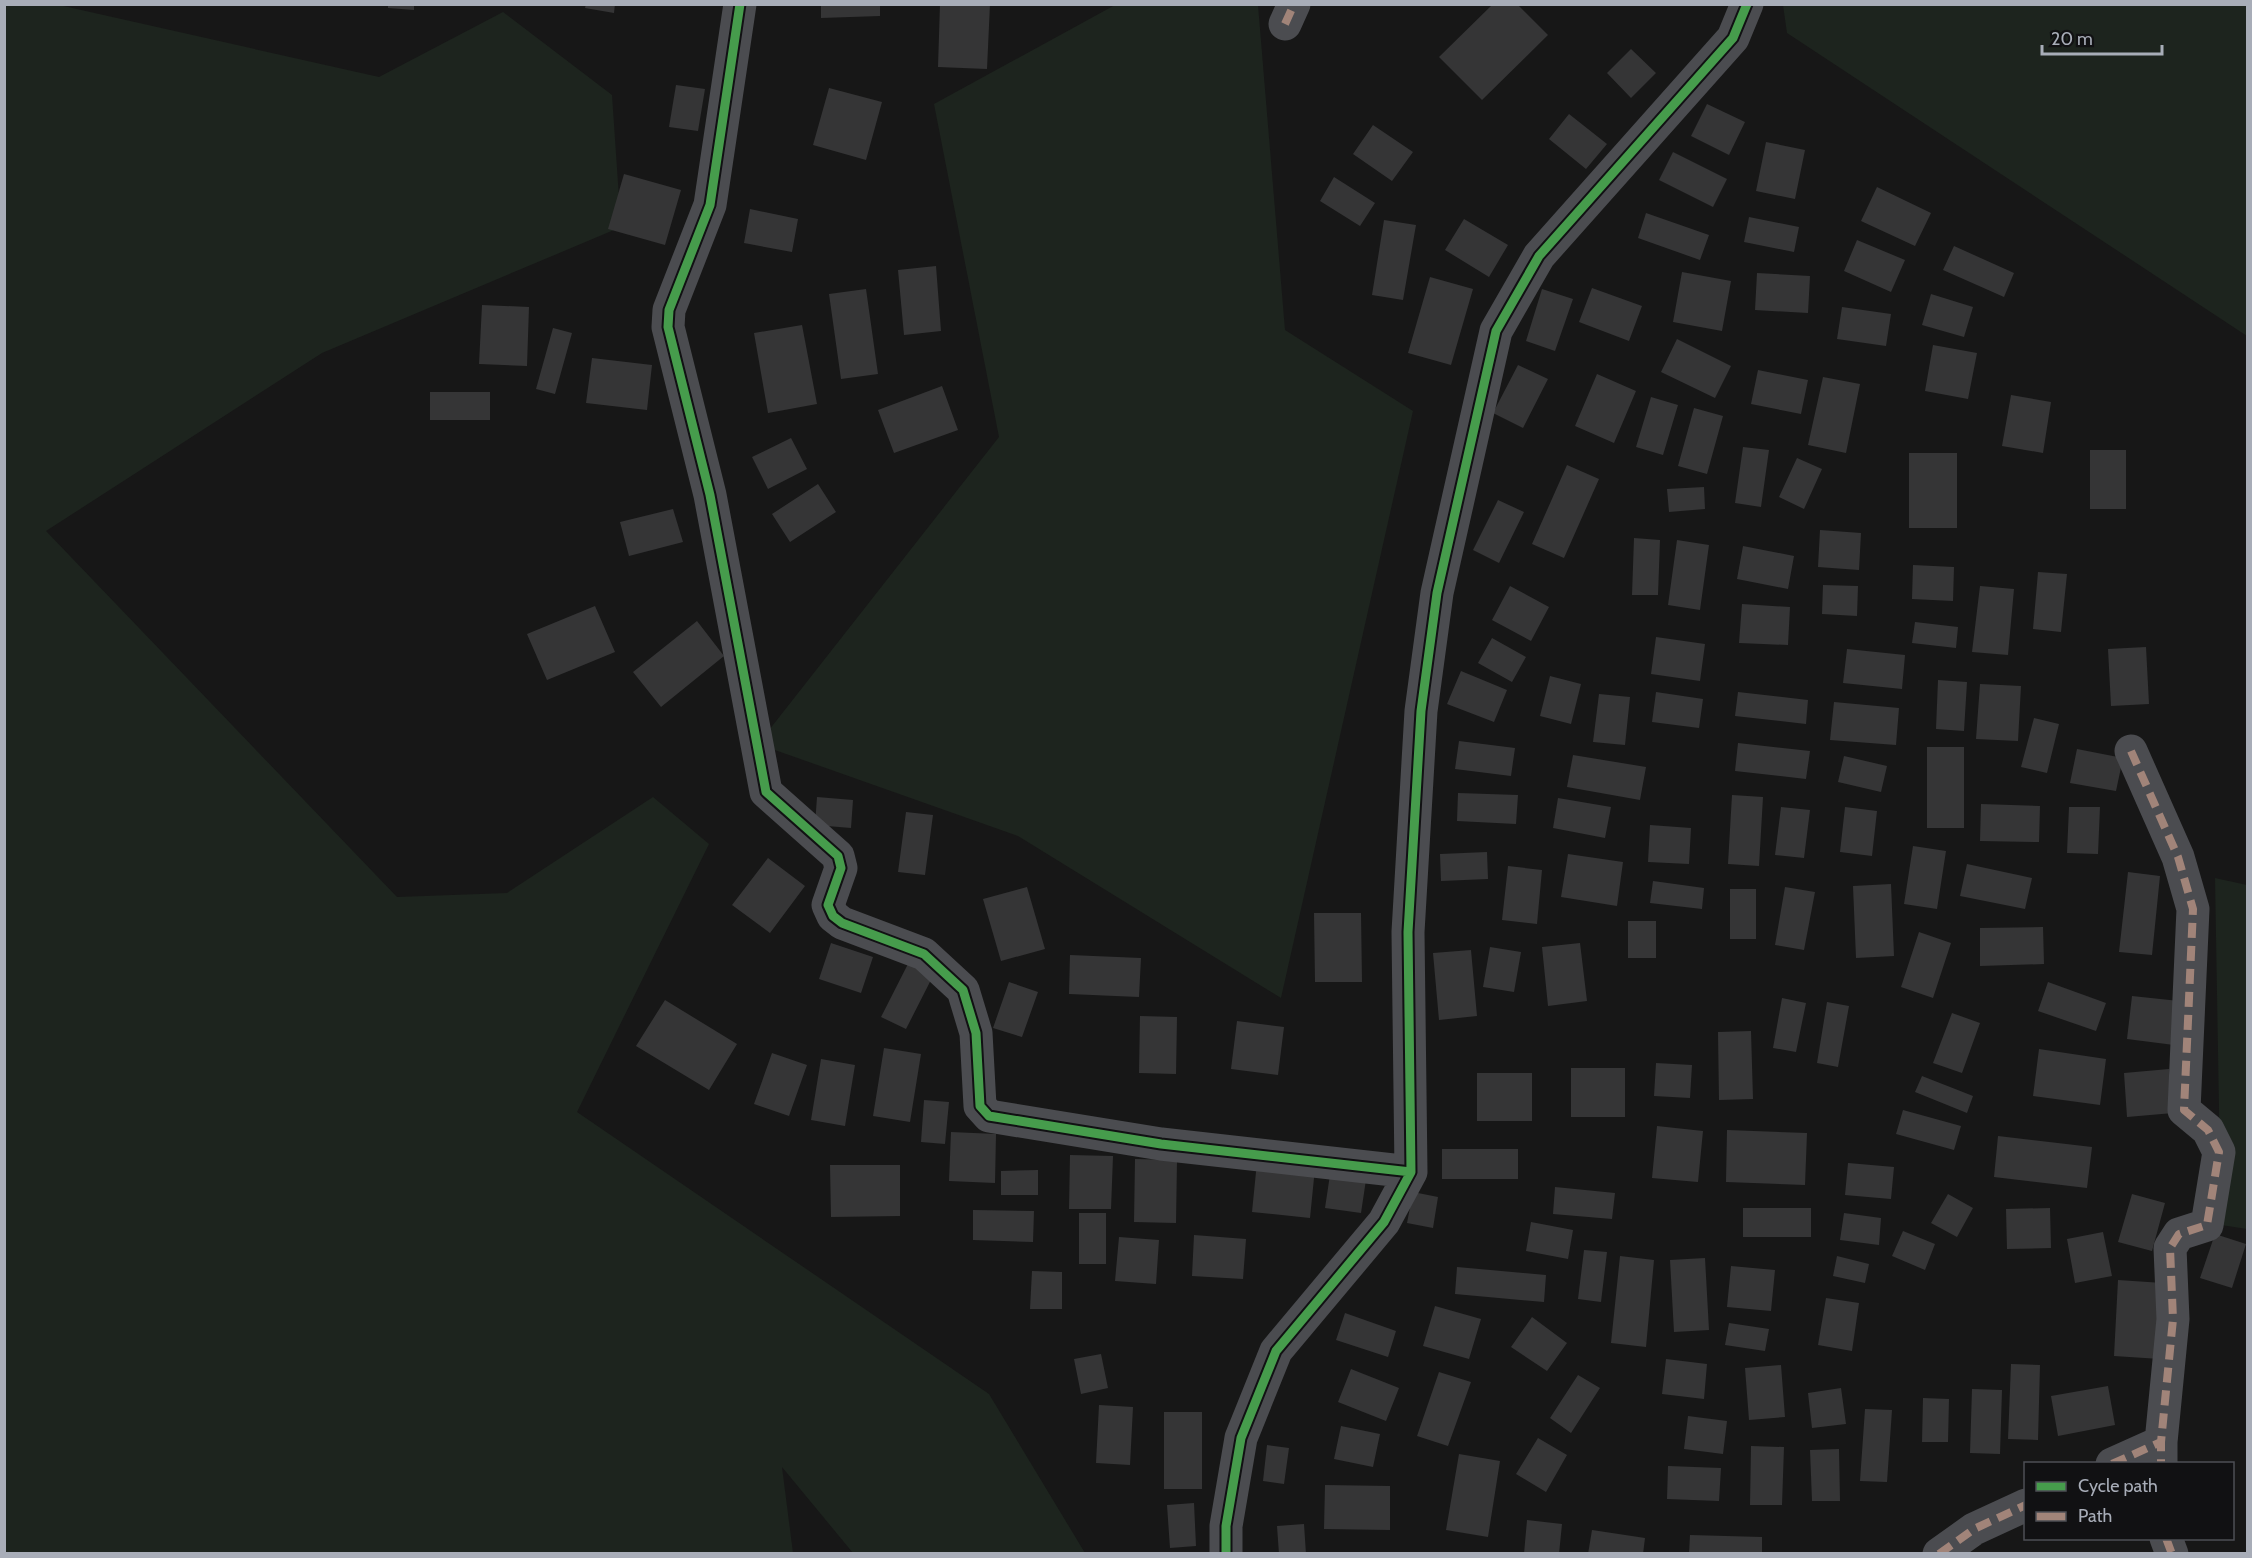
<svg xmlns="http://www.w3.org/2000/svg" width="2252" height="1558" font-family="Cabin,sans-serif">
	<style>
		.green { fill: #1d241e }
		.building { fill: #353536 }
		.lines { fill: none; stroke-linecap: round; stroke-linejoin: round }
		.minor { stroke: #4b4c50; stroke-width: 33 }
		.quiet { stroke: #a18479; stroke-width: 8; stroke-dasharray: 15 8; stroke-linecap: butt }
		.cycleway-casing { stroke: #111113; stroke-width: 13 }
		.cycleway { stroke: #469c4c; stroke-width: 9 }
	</style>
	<rect width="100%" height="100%" fill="#171717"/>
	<path class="green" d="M5,5H59L379,77L503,12L612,95L621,227L322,353L46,531L397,897L507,893L653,797L709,844L577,1112L989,1394L1085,1553H853L782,1467L793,1553L5,1554Z
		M1115,5H1258L1285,330L1413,411L1281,998L1018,836L758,744L999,437L934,104Z
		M1783,5H2247V336L1787,33Z
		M2215,878L2247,885V1229L2221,1225Z"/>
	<path class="building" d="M388,4H414V10L388,8Z
		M586,4H615L614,13L585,8Z
		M821,4H880V16L821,18Z
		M940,4H990L987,69L938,67Z
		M1493,4H1517L1548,35L1482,100L1439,57Z
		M1631,49L1656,73L1631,98L1607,73Z
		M676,85L705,89L698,131L669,127Z
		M829,88L882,102L866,160L813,145Z
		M1707,104L1745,122L1729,155L1691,136Z
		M1569,114L1607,144L1586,169L1549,139Z
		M1373,125L1413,152L1392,181L1353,154Z
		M1766,142L1805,150L1795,199L1756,191Z
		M1673,152L1727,179L1713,207L1659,180Z
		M624,174L681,190L665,245L608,229Z
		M1334,177L1375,203L1360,226L1320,201Z
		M1877,187L1931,213L1915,246L1861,221Z
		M750,209L798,219L792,252L744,243Z
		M1646,213L1709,235L1700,260L1638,238Z
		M1749,217L1799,227L1794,252L1744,242Z
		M1464,219L1508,245L1489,277L1445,250Z
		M1384,220L1416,225L1403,300L1372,295Z
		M1857,240L1905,260L1891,292L1844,271Z
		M1954,246L2014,273L2004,297L1943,270Z
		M936,266L941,331L904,335L898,270Z
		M1682,272L1731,281L1722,331L1673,322Z
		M1757,273L1810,276L1808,313L1755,310Z
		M1430,277L1473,289L1451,365L1408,353Z
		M1592,288L1642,306L1629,341L1579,322Z
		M866,289L878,374L841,379L829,294Z
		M1542,289L1573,299L1555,351L1526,341Z
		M1931,294L1973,307L1964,337L1922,325Z
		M482,305L529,307L527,366L479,364Z
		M1842,307L1891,314L1886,346L1837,339Z
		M802,325L817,404L768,413L754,333Z
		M553,328L572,333L555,394L536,389Z
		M1677,339L1731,366L1715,398L1661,372Z
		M1933,345L1977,353L1968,399L1925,391Z
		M592,358L652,365L647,410L586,403Z
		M1518,365L1548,379L1523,428L1493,413Z
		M1758,370L1808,380L1801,414L1751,404Z
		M1597,374L1636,391L1614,443L1575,426Z
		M1823,377L1860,384L1846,453L1808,445Z
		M942,386L958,430L894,453L878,410Z
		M430,392H490V420H430Z
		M2011,395L2051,402L2043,453L2002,446Z
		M1651,397L1678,405L1663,455L1636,447Z
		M1694,408L1723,416L1707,474L1678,466Z
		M791,438L807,469L768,489L752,457Z
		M1743,447L1769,450L1761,507L1735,503Z
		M2090,450H2126V509H2090Z
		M1909,453H1957V528H1909Z
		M1797,458L1822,469L1804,509L1779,497Z
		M1567,465L1599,479L1564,558L1532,544Z
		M818,484L836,512L790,542L772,514Z
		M1704,487L1705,509L1669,512L1667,489Z
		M1498,500L1524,512L1499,563L1473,550Z
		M673,509L683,542L629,556L620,522Z
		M1820,530L1861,533L1859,570L1818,567Z
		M1634,538L1660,540L1658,595H1632Z
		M1677,540L1709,545L1700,610L1668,605Z
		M1743,546L1794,556L1788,589L1737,579Z
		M1913,565L1954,567L1953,601L1912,599Z
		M2038,572L2067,574L2061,632L2033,629Z
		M1823,585L1858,586L1857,616L1822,614Z
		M1510,586L1549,607L1531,641L1492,620Z
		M1980,586L2014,589L2008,655L1972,652Z
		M1742,604L1790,607L1788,645L1739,643Z
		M595,606L615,652L547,680L527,634Z
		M697,621L724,656L661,707L633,672Z
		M1915,622L1958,627L1956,648L1912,643Z
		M1656,637L1705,644L1700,681L1651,674Z
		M1492,638L1526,657L1512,682L1478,663Z
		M2146,647L2149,704L2111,706L2108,649Z
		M1847,649L1905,655L1902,689L1843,683Z
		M1461,671L1507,690L1494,722L1447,704Z
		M1550,676L1581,684L1571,724L1540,716Z
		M1938,680L1967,682L1964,731L1936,729Z
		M1980,684L2021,686L2018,741L1976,739Z
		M1656,692L1703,699L1699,728L1652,722Z
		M1738,692L1808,700L1806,724L1735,716Z
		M1599,694L1630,697L1625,745L1593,742Z
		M1834,702L1899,708L1896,745L1830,740Z
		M2034,718L2059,724L2047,773L2021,767Z
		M1459,741L1515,748L1511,776L1455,769Z
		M1738,743L1810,751L1806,779L1735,771Z
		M1927,747H1964V828H1927Z
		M2077,749L2123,758L2116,791L2070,783Z
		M1573,755L1646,767L1640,800L1567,787Z
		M1844,756L1887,766L1881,792L1838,782Z
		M1458,793L1518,795L1516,824L1457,821Z
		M1732,795L1763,797L1759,866L1728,864Z
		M817,797L853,800L851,828L815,825Z
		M1558,798L1611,807L1605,838L1553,828Z
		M1981,804L2040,806L2039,842L1980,841Z
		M1781,807L1810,810L1804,858L1775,855Z
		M1845,807L1877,811L1872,856L1840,852Z
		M2069,807H2100L2098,854L2067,853Z
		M906,812L933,815L925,875L898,872Z
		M1650,825L1691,828L1689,864L1648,862Z
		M1913,846L1946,851L1937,909L1904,904Z
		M1487,852L1488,879L1441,881L1440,854Z
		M1568,854L1623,862L1617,906L1561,897Z
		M768,858L805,886L770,933L732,905Z
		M1967,864L2032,878L2025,909L1960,896Z
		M1508,866L1542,870L1537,924L1502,920Z
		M2128,872L2160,876L2152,955L2119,952Z
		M1653,881L1704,888L1702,909L1650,903Z
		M1891,884L1894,956L1856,958L1853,886Z
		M1027,887L1045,949L1001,961L983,899Z
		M1785,887L1815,892L1804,950L1775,945Z
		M1730,889H1756V939H1730Z
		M1314,913H1361L1362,982H1315Z
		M1628,921H1656V958H1628Z
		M2043,927L2044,964L1980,966V928Z
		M1919,932L1951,943L1933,998L1901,987Z
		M831,943L873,957L861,993L819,979Z
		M1580,943L1587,1001L1548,1006L1542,947Z
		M1490,947L1521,952L1514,992L1483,987Z
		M1471,950L1477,1016L1439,1020L1433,953Z
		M1070,955L1141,958L1139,997L1069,994Z
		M910,960L935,972L906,1029L881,1017Z
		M1009,982L1038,992L1022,1037L993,1028Z
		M2048,982L2106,1003L2096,1031L2038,1011Z
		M2132,996L2179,1001L2174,1045L2127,1039Z
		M1782,998L1806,1003L1796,1052L1773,1048Z
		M665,1000L737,1044L709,1090L636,1046Z
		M1827,1002L1849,1006L1838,1067L1817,1063Z
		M1952,1013L1980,1023L1962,1073L1933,1063Z
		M1140,1016L1177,1017L1176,1074L1139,1073Z
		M1237,1021L1284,1027L1278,1075L1231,1069Z
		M1751,1031L1753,1099L1719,1100L1718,1032Z
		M884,1048L921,1054L910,1122L873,1116Z
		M2039,1049L2106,1059L2100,1105L2033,1096Z
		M772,1053L807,1065L789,1116L754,1104Z
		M821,1059L855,1065L845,1126L811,1120Z
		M1656,1063L1692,1065L1690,1098L1654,1096Z
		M1571,1068H1625V1117H1571Z
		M2169,1069L2173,1113L2127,1117L2124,1073Z
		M1477,1073H1532V1121H1477Z
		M1922,1076L1973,1096L1967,1113L1915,1092Z
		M924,1100L949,1102L945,1144L921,1142Z
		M1903,1110L1961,1126L1954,1150L1896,1134Z
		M1657,1126L1703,1131L1698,1182L1652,1178Z
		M1727,1130L1807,1133L1805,1185L1726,1182Z
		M951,1132L996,1134L995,1183L949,1181Z
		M1998,1136L2092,1147L2087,1188L1994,1177Z
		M1442,1149H1518V1179H1442Z
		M1070,1155L1113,1156L1111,1209H1069Z
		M1135,1159L1177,1160L1176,1223L1134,1222Z
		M1257,1162L1315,1168L1310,1218L1252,1212Z
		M1848,1163L1894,1167L1891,1199L1845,1195Z
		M830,1165H900V1216L831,1217Z
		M1331,1168L1367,1173L1361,1213L1325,1208Z
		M1038,1170V1195H1001V1171Z
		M1555,1187L1615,1193L1612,1219L1553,1214Z
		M1413,1192L1438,1197L1433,1228L1407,1223Z
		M1948,1194L1973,1208L1957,1237L1931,1223Z
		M2132,1194L2165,1203L2152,1251L2118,1242Z
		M1743,1208H1811V1237H1743Z
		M2050,1208L2051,1248L2007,1249L2006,1209Z
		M973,1210L1034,1211L1033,1242L973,1240Z
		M1079,1213H1106V1264H1079Z
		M1844,1213L1881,1218L1879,1245L1840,1240Z
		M1531,1222L1573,1230L1568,1259L1526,1251Z
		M1903,1231L1935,1244L1925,1270L1892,1256Z
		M2103,1232L2112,1276L2075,1283L2067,1239Z
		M2215,1234L2246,1244L2232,1288L2200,1278Z
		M1194,1235L1246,1239L1243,1279L1192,1276Z
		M1119,1237L1159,1240L1156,1284L1115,1281Z
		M1584,1250L1607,1252L1601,1302L1578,1299Z
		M1620,1256L1654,1260L1646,1347L1611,1343Z
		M1837,1256L1869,1264L1865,1283L1833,1276Z
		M1705,1258L1709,1330L1674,1332L1670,1260Z
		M1731,1266L1775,1270L1771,1311L1727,1307Z
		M1457,1267L1546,1275L1544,1302L1455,1294Z
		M1032,1271L1062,1272V1309H1030Z
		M2118,1280L2163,1283L2160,1359L2114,1356Z
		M1826,1298L1859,1303L1852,1351L1818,1345Z
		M1435,1306L1481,1319L1469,1359L1423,1346Z
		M1345,1313L1396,1331L1388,1357L1336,1340Z
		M1532,1317L1567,1343L1547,1371L1511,1347Z
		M1729,1323L1769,1329L1765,1351L1725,1345Z
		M1101,1354L1108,1388L1081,1394L1074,1359Z
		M1666,1359L1707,1364L1704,1399L1662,1394Z
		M2011,1364L2040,1365L2038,1440L2008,1439Z
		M1781,1365L1785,1417L1749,1420L1745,1368Z
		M1351,1369L1399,1388L1386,1421L1338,1402Z
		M1439,1372L1471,1382L1448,1446L1417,1436Z
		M1578,1375L1600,1388L1571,1433L1550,1418Z
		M2108,1386L2115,1425L2058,1436L2051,1396Z
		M1841,1388L1846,1424L1812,1428L1808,1393Z
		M1972,1389L2002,1390L2000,1454L1970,1453Z
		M1923,1398L1949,1399L1948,1442H1922Z
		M1099,1405L1133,1407L1130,1465L1096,1463Z
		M1865,1409L1892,1410L1887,1482L1860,1481Z
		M1164,1412H1202V1489H1164Z
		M1688,1416L1727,1421L1723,1454L1684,1449Z
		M1341,1426L1380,1434L1373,1467L1334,1459Z
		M1538,1438L1567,1455L1546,1492L1516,1474Z
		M1267,1445L1289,1448L1284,1484L1263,1481Z
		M1751,1446L1784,1447L1782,1505H1750Z
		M1839,1449L1840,1501H1812L1810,1450Z
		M1459,1454L1500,1461L1488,1537L1446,1530Z
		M1668,1466L1721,1468L1719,1501L1667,1499Z
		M1325,1485L1390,1486V1530L1324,1529Z
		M1194,1503L1196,1546L1170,1548L1167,1505Z
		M1527,1520L1562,1524L1559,1554H1524Z
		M1304,1524L1306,1554H1279L1277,1526Z
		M1592,1530L1645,1538L1643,1554H1588Z
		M1690,1535L1762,1537V1554H1689Z"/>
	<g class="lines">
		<path class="minor" d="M740,4L710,205L669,310L668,327L710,495L766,792L838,856L841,868L828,905L833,916L842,923L924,954L963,990L976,1033L980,1106L989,1116L1161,1144L1411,1172
			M1285,24L1294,4
			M2131,751L2178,857L2193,909L2184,1110L2208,1130L2219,1152L2207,1225L2179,1234L2170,1248L2173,1319L2161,1442V1464
			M2112,1464L2161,1442
			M2166,1538L2172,1554
			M1226,1554V1526L1241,1438L1276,1351L1384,1222L1411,1172L1408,932L1421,711L1437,593L1496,331L1539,256L1733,38L1747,4
			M1939,1554L1974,1529L2026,1505"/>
		<path class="quiet" d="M1285,24L1294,4
			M2131,751L2178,857L2193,909L2184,1110L2208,1130L2219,1152L2207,1225L2179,1234L2170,1248L2173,1319L2161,1442V1464
			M2112,1464L2161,1442
			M2166,1538L2172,1554
			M1939,1554L1974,1529L2026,1505"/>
		<defs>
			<path id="cycleway" d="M740,4L710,205L669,310L668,327L710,495L766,792L838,856L841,868L828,905L833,916L842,923L924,954L963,990L976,1033L980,1106L989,1116L1161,1144L1411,1172
				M1226,1554V1526L1241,1438L1276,1351L1384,1222L1411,1172L1408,932L1421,711L1437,593L1496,331L1539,256L1733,38L1747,4"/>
		</defs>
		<use href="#cycleway" class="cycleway-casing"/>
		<use href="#cycleway" class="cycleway"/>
	</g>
	<rect width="2252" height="1558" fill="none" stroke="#a8adb8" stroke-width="12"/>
	<rect x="2024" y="1462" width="210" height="78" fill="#111113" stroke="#4d4f55" stroke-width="1.5"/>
	<rect x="2036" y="1482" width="30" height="9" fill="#469c4c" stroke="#4d4f55" stroke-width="1.5"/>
	<text x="2078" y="1492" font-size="18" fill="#a8adb8">Cycle path</text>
	<rect x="2036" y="1512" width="30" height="9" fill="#a18479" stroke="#4d4f55" stroke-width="1.5"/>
	<text x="2078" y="1522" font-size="18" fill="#a8adb8">Path</text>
	<path d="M2042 45v9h120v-9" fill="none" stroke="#a8adb8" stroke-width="3"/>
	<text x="2051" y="45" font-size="18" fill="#a8adb8" stroke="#111113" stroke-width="4.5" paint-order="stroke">20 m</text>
</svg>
